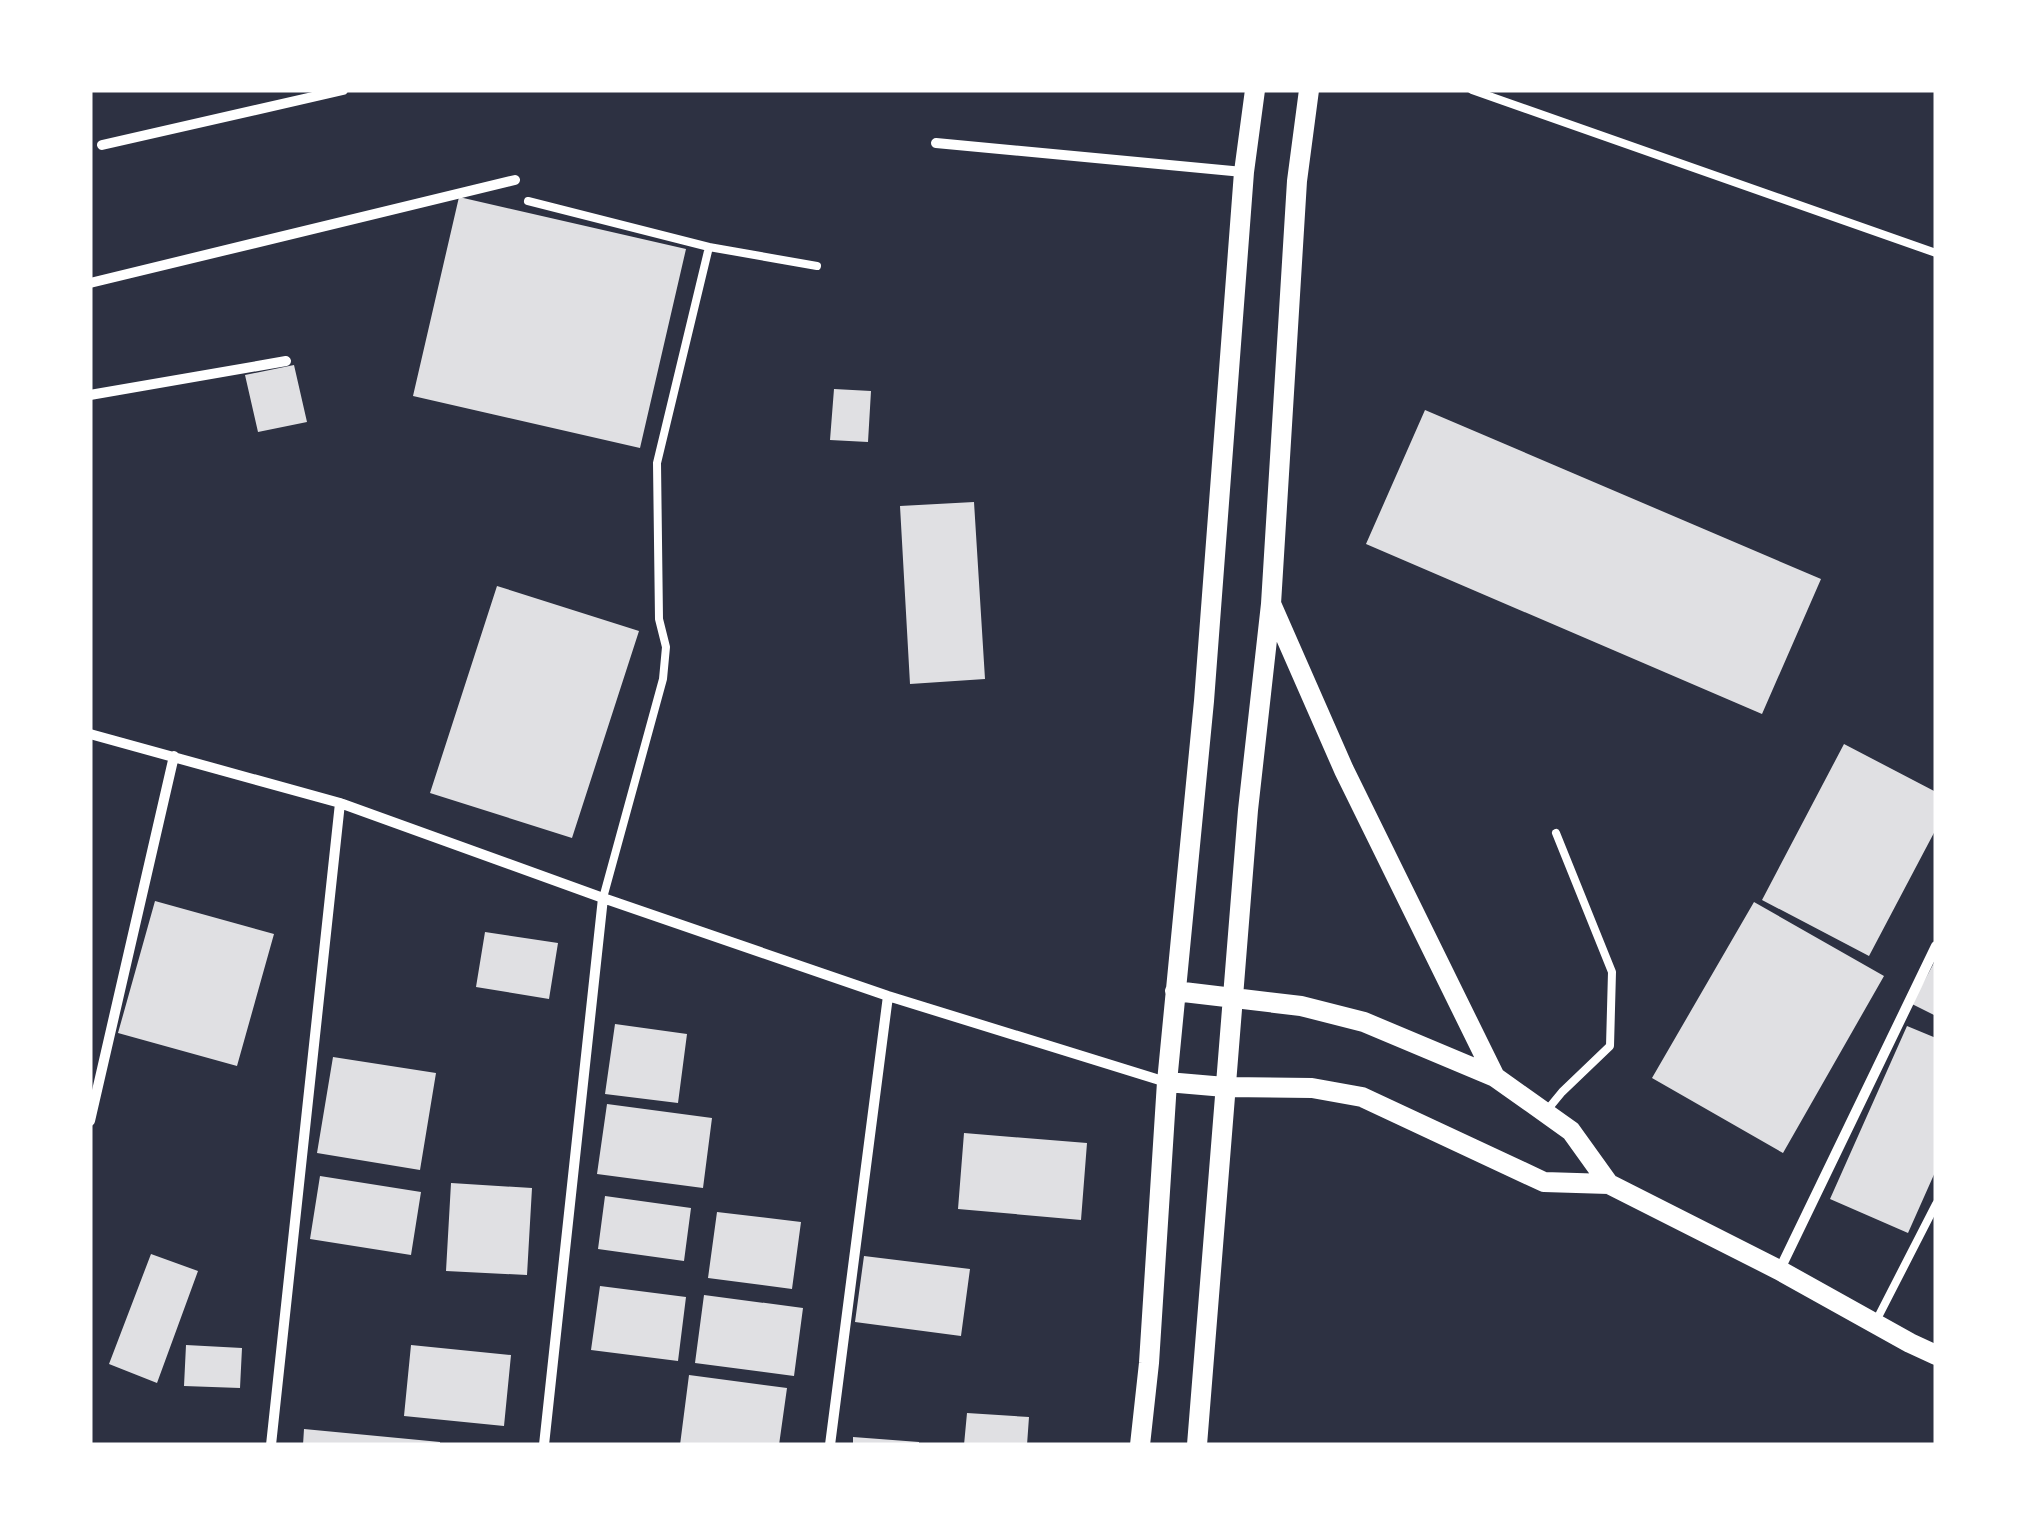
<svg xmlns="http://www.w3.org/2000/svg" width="2026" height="1535" font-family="'Source Sans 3',sans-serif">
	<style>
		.building { fill: #e0e0e3 }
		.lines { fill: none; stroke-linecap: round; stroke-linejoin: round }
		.service { stroke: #fff; stroke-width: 8 }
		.minor { stroke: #fff; stroke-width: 10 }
		.secondary { stroke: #fff; stroke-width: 20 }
	</style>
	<rect width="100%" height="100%" fill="#2d3142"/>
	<path class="building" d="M459,197L686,249L640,448L413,396Z
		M294,365L307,422L258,432L245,375Z
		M834,389L871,391L868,442L830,440Z
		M1425,410L1821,579L1762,714L1366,544Z
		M974,502L985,679L910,684L900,506Z
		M497,586L639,631L572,838L430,793Z
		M1844,744L1936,792V829L1869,956L1762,900Z
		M155,901L274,934L237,1066L118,1033Z
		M1754,902L1884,976L1783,1153L1652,1078Z
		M485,932L558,943L549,999L476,987Z
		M1936,959V1016L1912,1004Z
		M615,1024L687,1034L678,1103L605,1094Z
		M1907,1026L1936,1038V1170L1908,1233L1830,1199Z
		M333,1057L436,1073L420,1170L317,1153Z
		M607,1104L712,1118L703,1188L597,1174Z
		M964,1133L1087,1143L1081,1220L958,1209Z
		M320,1176L421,1192L411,1255L310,1239Z
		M451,1183L532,1188L527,1275L446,1271Z
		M605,1196L691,1208L684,1261L598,1249Z
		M717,1212L801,1222L792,1289L708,1278Z
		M151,1254L198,1271L157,1383L109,1364Z
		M864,1256L970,1269L961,1336L855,1322Z
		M600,1286L686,1297L678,1361L591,1350Z
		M704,1295L803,1308L794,1376L695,1363Z
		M186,1345L242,1348L240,1388L184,1386Z
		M411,1345L511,1355L504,1426L404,1416Z
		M689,1375L787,1388L779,1445H680Z
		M967,1413L1029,1417L1027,1445H964Z
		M304,1429L440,1442V1445H303Z
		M853,1437L919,1442V1445H853Z"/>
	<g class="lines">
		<path class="service" d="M1472,90L1936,253
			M528,201L709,247
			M603,898L663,679L666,647L659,619L657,463L709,247L817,266
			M1548,1109L1562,1092L1610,1046L1612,972L1556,833
			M1875,1323L1936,1204"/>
		<path class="minor" d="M936,143L1243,172
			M102,145L343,90
			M90,283L515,180
			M90,395L286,361
			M90,734L340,803L603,898L888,996L1166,1082
			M90,1121L174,756
			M1780,1269L1936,946
			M271,1445L340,803
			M544,1445L603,898
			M830,1445L888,996"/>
		<path class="secondary" d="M1272,606L1344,770L1495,1077
			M1175,991L1301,1006L1364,1022L1495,1077L1571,1131L1609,1184
			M1167,1082L1225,1087L1312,1088L1362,1097L1544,1182L1609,1184L1779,1270L1910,1343L1936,1355
			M1140,1445L1149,1363L1167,1082L1204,701L1244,172L1255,90
			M1197,1445L1248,810L1271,604L1297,181L1309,90"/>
	</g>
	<rect width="2026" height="1535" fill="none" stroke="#ffffff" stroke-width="185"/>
</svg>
